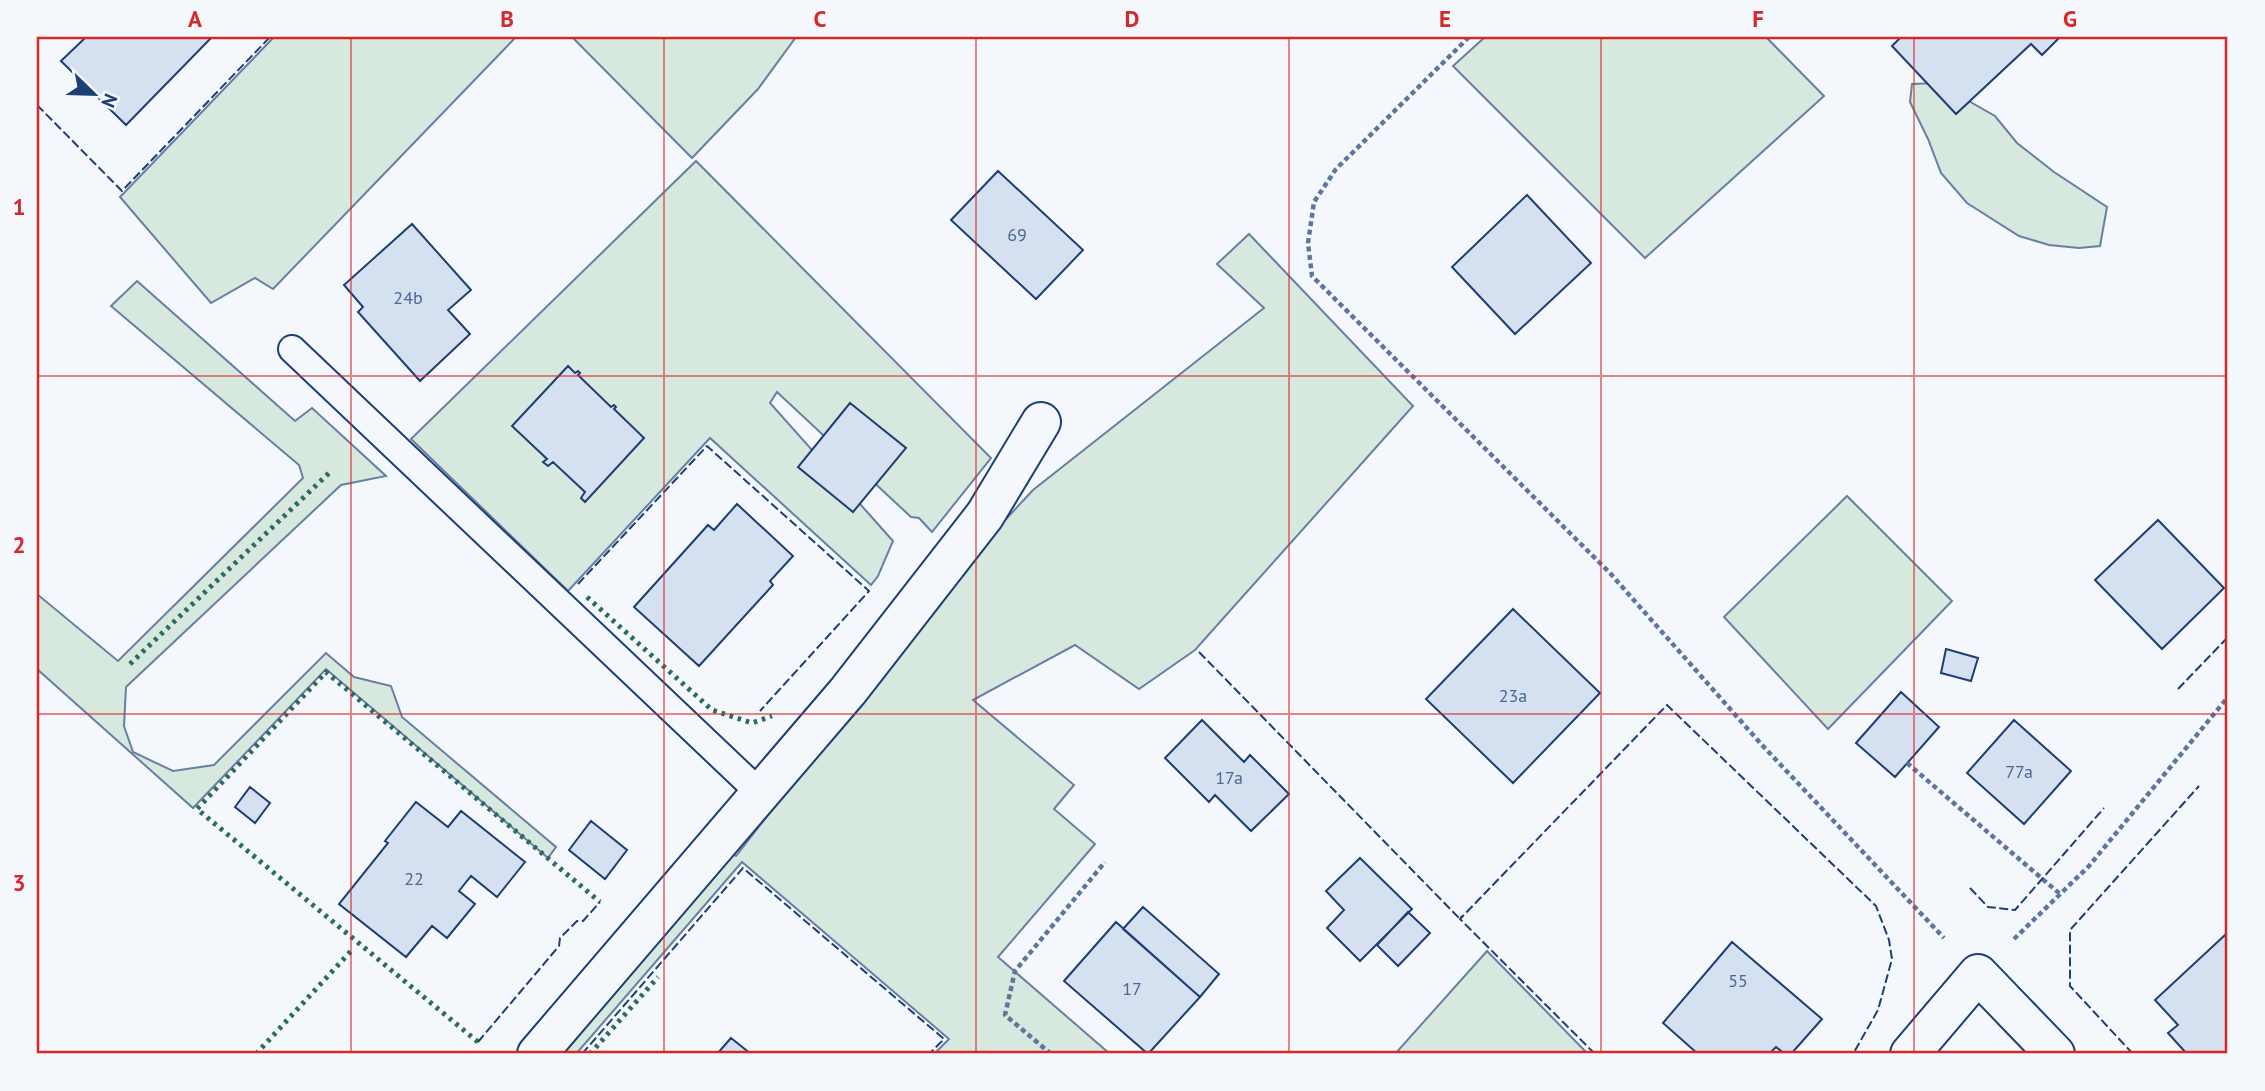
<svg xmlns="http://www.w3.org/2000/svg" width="2265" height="1091" font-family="'PT Sans',sans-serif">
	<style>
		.green { fill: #d7e8df; stroke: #687fa3; stroke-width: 2 }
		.building { fill: #d5e0f0; stroke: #1d3f73; stroke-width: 2 }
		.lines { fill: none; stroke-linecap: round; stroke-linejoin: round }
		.service-casing { stroke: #1d3f73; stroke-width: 30 }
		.minor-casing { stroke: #1d3f73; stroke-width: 42 }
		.path { stroke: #5e769c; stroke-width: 4.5; stroke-dasharray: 5 3.5; stroke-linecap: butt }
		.service { stroke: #f4f7fb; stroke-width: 26 }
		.minor { stroke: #f4f7fb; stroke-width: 38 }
		.hedge { stroke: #2c6c60; stroke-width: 5; stroke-dasharray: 3.5 5; stroke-linecap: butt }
		.fence { stroke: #1d3f73; stroke-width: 2; stroke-dasharray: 9 3.5; stroke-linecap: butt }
		.grid { fill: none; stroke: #d62828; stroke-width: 2; stroke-opacity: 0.55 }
		.labels { text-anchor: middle; stroke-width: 5; stroke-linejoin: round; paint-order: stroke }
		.number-label { font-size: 18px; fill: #4b6792 }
		.neatline { fill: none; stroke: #d62828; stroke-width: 2.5 }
		.grid-label { font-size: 23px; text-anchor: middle; font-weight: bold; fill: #d62828 }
	</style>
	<rect width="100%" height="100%" fill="#f4f7fb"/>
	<path class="green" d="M274,37H516L273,289L255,278L211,303L120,197Z
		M572,37H796L758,89L692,158Z
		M1485,37H1766L1824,96L1645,258L1453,66Z
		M1937,83L1995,116L2017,143L2054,172L2107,207L2100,246L2079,248L2049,245L2019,236L1967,203L1941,173L1928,139L1910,102L1912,84Z
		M696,161L991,458L932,532L919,518L911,517L777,392L770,403L893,541L878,576L871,585L710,438L568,591L411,439Z
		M1249,234L1413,406L1195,650L1139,689L1075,645L973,700L1074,785L1054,809L1095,844L998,957L1110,1054H934L949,1039L742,862L576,1054H544L719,846L736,856L957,572L1033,490L1264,308L1217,264Z
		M137,281L295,421L312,408L386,476L341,485L126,687L124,726L133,752L173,771L214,765L326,653L354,677L391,686L402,717L556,847L548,858L326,669L193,808L37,669V594L118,661L303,478L299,465L111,306Z
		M1847,496L1952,601L1828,729L1724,617Z
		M1487,951L1588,1054H1395Z"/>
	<path class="building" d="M86,37H212L126,125L61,61Z
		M1901,37H2060L2042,55L2031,44L1956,114L1892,46Z
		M998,171L1083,250L1036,299L951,220Z
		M1527,195L1591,263L1515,334L1452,267Z
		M412,224L471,290L448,310L470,334L420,381L358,312L363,307L344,285Z
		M568,366L575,373L578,371L580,373L578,375L611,407L614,405L616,407L614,409L644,438L585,502L581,498L585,492L553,462L548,466L543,462L547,459L512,426Z
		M850,403L906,448L853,512L798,467Z
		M737,504L793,556L770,581L773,585L699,666L634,607L708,525L714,530Z
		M2158,520L2224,588L2162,649L2095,580Z
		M1513,609L1600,693L1513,783L1426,699Z
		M1946,649L1978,658L1971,681L1941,673Z
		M1901,692L1939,727L1895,777L1856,743Z
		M1202,720L1244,762L1250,755L1289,794L1251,831L1215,795L1209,802L1165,758Z
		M2014,720L2071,771L2024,824L1967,773Z
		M250,787L270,803L255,823L235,807Z
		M416,802L448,827L461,811L525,862L497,897L471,876L459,891L475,904L447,938L432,926L406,957L339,904L388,843L385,841Z
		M591,821L627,850L605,879L569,850Z
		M1360,858L1412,909L1360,961L1327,928L1344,910L1326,891Z
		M1143,907L1219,974L1200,997L1123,929Z
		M1408,912L1430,933L1398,966L1377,945Z
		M1116,922L1200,997L1148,1054L1064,981Z
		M2225,935L2228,939V1054H2187L2168,1033L2178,1025L2155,1000Z
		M1732,942L1822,1019L1791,1054H1785L1776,1047L1769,1054H1698L1663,1023Z
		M731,1038L751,1054H717Z"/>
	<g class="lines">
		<defs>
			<path id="service" d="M292,349L760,793"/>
			<path id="minor" d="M537,1054L848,691L985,515L1041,422
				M1910,1054L1978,974L2055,1054"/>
		</defs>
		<use href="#service" class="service-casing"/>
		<use href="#minor" class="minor-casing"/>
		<path class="path" d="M1469,37L1336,169L1314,202L1308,243L1312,276L1609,572L1762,745L1944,938
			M1907,763L2060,894
			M2014,939L2089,866L2228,697
			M1051,1054L1005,1015L1015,971L1105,862"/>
		<use href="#service" class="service"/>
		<use href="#minor" class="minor"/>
		<path class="hedge" d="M587,597L712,710L752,723L772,716
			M130,664L329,473
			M478,1042L197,809L326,672L600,902
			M256,1054L351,951
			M590,1054L658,977"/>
		<path class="fence" d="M37,105L122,191L270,37
			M578,584L707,446L869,591L760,711
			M1199,652L1460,919L1462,916
			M2178,689L2228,637
			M1970,888L1988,907L2015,910L2104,808
			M478,1042L559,946L560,938L577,921H583L600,902
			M582,1054L743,868L944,1039L929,1054
			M1595,1054L1460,919L1667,705L1876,906L1889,940L1892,959L1878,1010L1853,1054
			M2133,1054L2070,986V930L2199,786"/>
	</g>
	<path class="grid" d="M351,37V1054M664,37V1054M976,37V1054M1289,37V1054M1601,37V1054M1914,37V1054M37,376H2228M37,714H2228"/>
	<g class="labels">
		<g class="number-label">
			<text x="1017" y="241">69</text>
			<text x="408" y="304">24b</text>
			<text x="1513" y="702">23a</text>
			<text x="2019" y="778">77a</text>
			<text x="1229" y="784">17a</text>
			<text x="414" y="885">22</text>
			<text x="1738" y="987">55</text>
			<text x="1132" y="995">17</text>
		</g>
	</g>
	<rect width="2265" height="1091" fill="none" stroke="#f4f7fb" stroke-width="77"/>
	<g transform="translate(94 94) rotate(113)" stroke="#f4f7fb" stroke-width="5" paint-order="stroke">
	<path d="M0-5L12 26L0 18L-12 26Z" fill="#1d3f73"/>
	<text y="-10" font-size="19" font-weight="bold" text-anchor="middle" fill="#1d3f73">N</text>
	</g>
	<rect x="38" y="38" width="2188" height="1014" class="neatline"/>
	<g class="grid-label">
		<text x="195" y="27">A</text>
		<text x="507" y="27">B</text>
		<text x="820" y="27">C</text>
		<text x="1132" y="27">D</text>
		<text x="1445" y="27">E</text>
		<text x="1758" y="27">F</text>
		<text x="2070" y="27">G</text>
		<text x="19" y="215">1</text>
		<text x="19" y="553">2</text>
		<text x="19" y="891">3</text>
	</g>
</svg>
